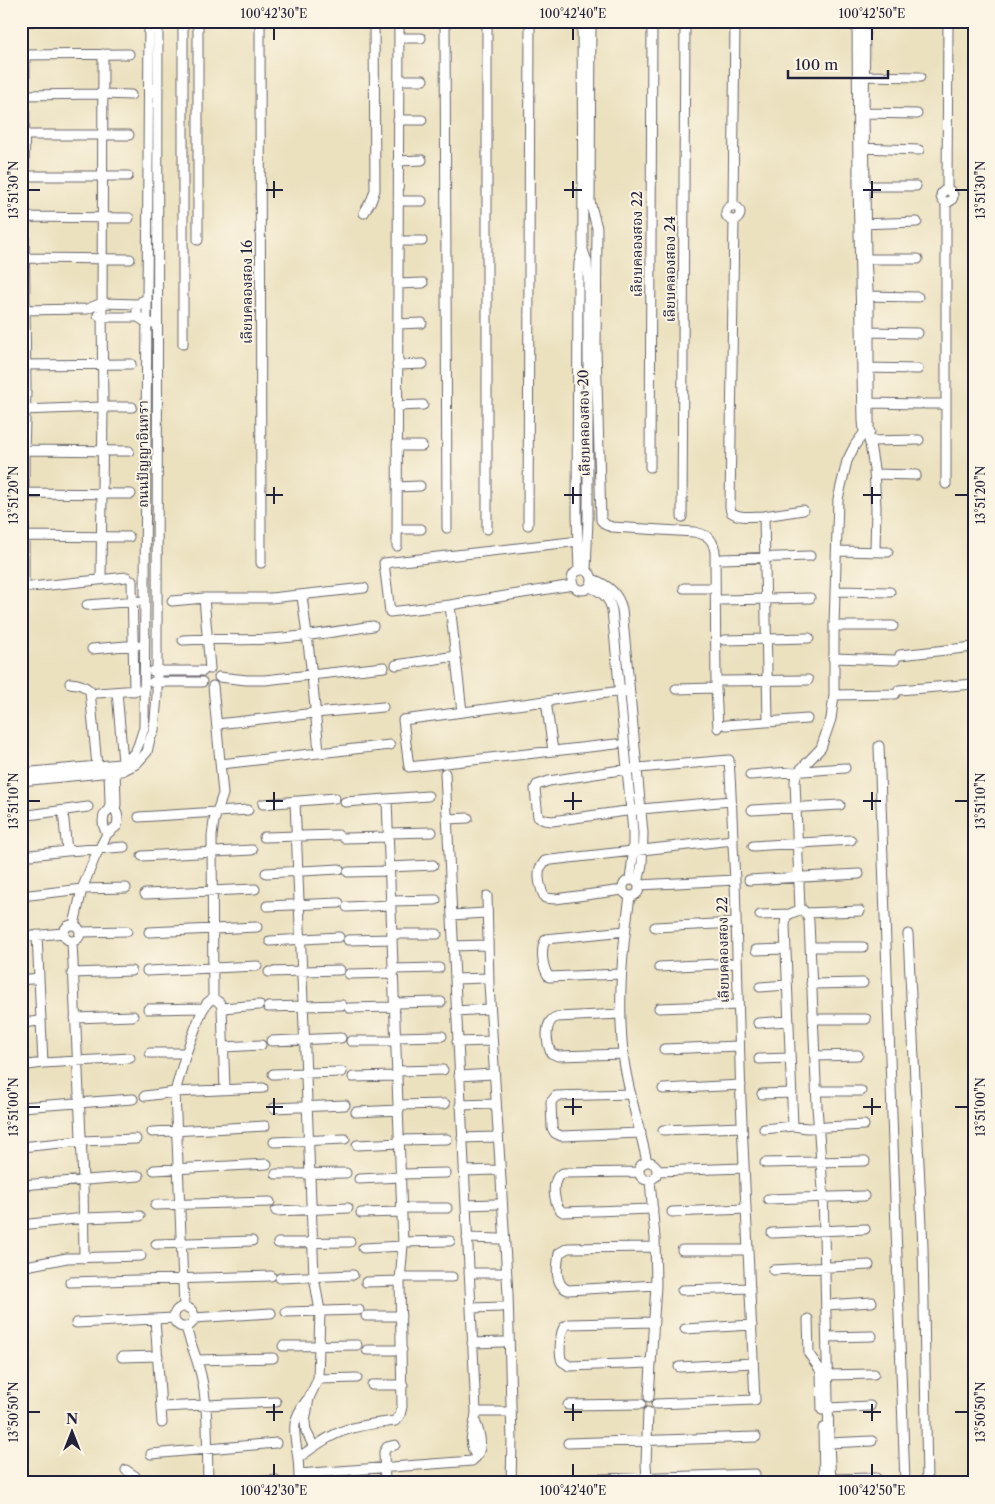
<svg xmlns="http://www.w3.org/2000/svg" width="995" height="1504" font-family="'Libre Caslon Text','Noto Serif Thai',serif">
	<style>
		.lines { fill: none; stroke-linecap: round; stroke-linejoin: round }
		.minor-casing { stroke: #686569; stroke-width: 11 }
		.minor { stroke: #fff; stroke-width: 9 }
		.ticks { fill: none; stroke: #22223b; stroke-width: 2 }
		.labels { text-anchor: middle; stroke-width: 4; stroke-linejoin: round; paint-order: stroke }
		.street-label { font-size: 14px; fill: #22223b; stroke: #fcf5e5 }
		.neatline { fill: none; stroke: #22223b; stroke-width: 2 }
		.ticks-label { font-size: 12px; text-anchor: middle; fill: #22223b }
	</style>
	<rect width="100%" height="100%" fill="#fcf5e5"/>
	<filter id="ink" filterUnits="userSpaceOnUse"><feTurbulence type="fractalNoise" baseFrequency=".02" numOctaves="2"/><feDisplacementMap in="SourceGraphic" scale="10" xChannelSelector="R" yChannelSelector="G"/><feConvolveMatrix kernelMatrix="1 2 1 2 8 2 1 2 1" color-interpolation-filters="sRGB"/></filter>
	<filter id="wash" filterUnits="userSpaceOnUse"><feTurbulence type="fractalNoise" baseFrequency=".0096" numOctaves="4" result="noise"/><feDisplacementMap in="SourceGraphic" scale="20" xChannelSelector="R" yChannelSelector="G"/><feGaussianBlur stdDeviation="1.12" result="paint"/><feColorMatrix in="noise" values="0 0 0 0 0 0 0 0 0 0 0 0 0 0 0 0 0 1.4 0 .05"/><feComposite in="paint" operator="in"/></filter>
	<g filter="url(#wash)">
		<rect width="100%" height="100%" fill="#ebe1bf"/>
	</g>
	<g filter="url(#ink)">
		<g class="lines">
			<defs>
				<path id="minor" d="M183,21V344
					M198,21V240
					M260,21L261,563
					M445,21L447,528
					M487,21V529
					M591,21L590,202L597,228L596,348L601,520L606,525L612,527L694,532C707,535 712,537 715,551L716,688L718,728
					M857,21L858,183L863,420L864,433L866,434
					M865,21L864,113L866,259L869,305V438L874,469L876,508L875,551
					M21,22L33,21
					M399,38H421
					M21,55L129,54
					M864,76L920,77
					M399,80H423
					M21,95L103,94L131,95
					M864,113L917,114
					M398,120H422
					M21,135H129
					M859,148L919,150
					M398,161L422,160
					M21,176H128
					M865,186H916
					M941 196a6 6 0 1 1 12 0a6 6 0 1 1-12 0Z
					M947,190L948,21
					M398,201H422
					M726 213a7 7 0 1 1 14 0a7 7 0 1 1-14 0Z
					M733,206L735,21
					M364,213L372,199L375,190L374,21
					M21,217L129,218
					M734,220L730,507L731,512C740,519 753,516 764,516L768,722
					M860,224L917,222
					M398,241H422
					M583,250L587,262L588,280V518L586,570
					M21,258L130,259
					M866,259H918
					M398,284L423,283
					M863,296L918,297
					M142,301C136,306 136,310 138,317L147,323H151
					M21,310L87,309L102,303L138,304
					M98,315L102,317H138
					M398,324L422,323
					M869,332L918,333
					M21,365L131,364
					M397,365L423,364
					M866,368L918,369
					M870,403L920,404
					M925,404H946
					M397,406L423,405
					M22,410L103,407H132
					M869,441L919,440
					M397,446H422
					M21,450L129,451
					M650,467L652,21
					M874,474L916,475
					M946,484V203
					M397,487L420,486
					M21,493L131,494
					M764,516L803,510
					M682,517L685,21
					M528,525L530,21
					M397,529H421
					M21,536L129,537
					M571,542L384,563L390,612L450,605L573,585
					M397,546L399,21
					M837,551L888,552
					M722,559L810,556
					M572 580a10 10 0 1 1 20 0a10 10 0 1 1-20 0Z
					M579,570L577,516L578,280L579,263L583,247L582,21
					M101,579L103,407L102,311L103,54
					M592,579C607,584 618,593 622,609L643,833L642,864L638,884
					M132,581L134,691
					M24,587V450L26,391L24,222L25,55
					M590,587C602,592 609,597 612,610L633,832V856L630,880
					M21,588L127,577
					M684,588H715
					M835,591L890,592
					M302,596L312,675L319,752
					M204,598L210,669
					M721,600L810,598
					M172,601L204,598H271L364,588
					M87,605L137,601
					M450,605L462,712
					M834,626H893
					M183,640C212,638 240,641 269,639C304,637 339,631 373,626
					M724,640L809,638
					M92,649L137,645
					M900,655L974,647
					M833,658L895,660
					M396,665L456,656
					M153,671H203
					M219,677L247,680H265L384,667
					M722,681L808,680
					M153,682H202
					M70,683C79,684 84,685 90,691L97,766
					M213,686L223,794L214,821L212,836L213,998
					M676,689L716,688
					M899,690L974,684
					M117,692L123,762
					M97,693L139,690
					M834,695L895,694
					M546,701L553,751
					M217,724L315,713L383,707
					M726,725L807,719
					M616,744L409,767L403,720L629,690
					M879,746L905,1483
					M221,764L390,745
					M21,773L120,764C140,753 137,746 144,728L149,21
					M445,773L476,1412C475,1430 466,1439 476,1456
					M750,775L845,768
					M21,781L122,771L136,764L147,752L150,739L154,730L157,696V646L158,21
					M295,801L314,1277L320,1311L318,1379L309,1398L305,1422L306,1431L314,1447
					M345,802L428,796
					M263,804L335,798
					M752,810L840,805
					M63,811L67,851
					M21,816L88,807
					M139,817L248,810
					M447,819L468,818
					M388,833L432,832
					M107,834C102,825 101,816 109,809L110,803L109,768
					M264,837L338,835
					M344,838L388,837
					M753,846L851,840
					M21,856L67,851L124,847
					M142,856L252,850
					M389,867L433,865
					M348,872L389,871
					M266,873L339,869
					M623 888a8 8 0 1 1 16 0a8 8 0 1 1-16 0Z
					M749,880L859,874
					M639,885L735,880
					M623,890L555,899L545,898C541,891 537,877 540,868C541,867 544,862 545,861L551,860L733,840
					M145,894L255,889
					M21,896L82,889L126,888
					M487,896L489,984L508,1294L512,1441L511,1483
					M630,896C622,951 617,1005 624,1061C629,1095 640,1128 647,1162
					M391,901L436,900
					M267,906L339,903
					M347,907L391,905
					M800,910L795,781L796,775L799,771L821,748L831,719L834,695V626L838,499L847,461L855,445L864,433L870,432
					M805,913L860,911
					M452,915L485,913
					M760,915L789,914
					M64 933a8 8 0 1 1 16 0a8 8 0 1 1-16 0Z
					M74,925L82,889L95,857L107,834L117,826C118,820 119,815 115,810L116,804L115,768
					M655,927L736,923
					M81,932L127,931
					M149,932L257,927
					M392,934H437
					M908,934L923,1247L927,1483
					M37,935L43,1063
					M21,937L63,933
					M348,940L392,939
					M270,941L339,937
					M72,942L83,1180L84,1258
					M453,946L485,945
					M810,947H863
					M756,950L785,949
					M659,967L737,963
					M393,969L439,968
					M147,971L257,966
					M269,972L340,970
					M72,973L131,971
					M349,974L393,973
					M621,974L549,977C542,967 540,949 546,939L625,931
					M455,979L487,978
					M21,980L39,978
					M811,984L863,983
					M760,987L787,985
					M213,998L220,1003L222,1008L225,1089
					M395,1003L441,1002
					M268,1007L342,1005
					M222,1008L259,1005
					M349,1008L395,1007
					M659,1008L738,1005
					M148,1009L204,1008
					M456,1011L488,1009
					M621,1014L556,1017C544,1022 546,1042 551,1053L558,1056L624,1054
					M75,1018L133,1016
					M813,1019H866
					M21,1023L40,1021
					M758,1023L789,1021
					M396,1037L442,1036
					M271,1041L341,1038
					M351,1041H396
					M457,1042L490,1041
					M224,1047L261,1045
					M664,1049L739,1046
					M150,1053H186
					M815,1056L858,1055
					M759,1059L790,1058
					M21,1066L43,1063L130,1058
					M397,1071L443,1070
					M273,1074L342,1072
					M459,1076L492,1074
					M353,1077L397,1076
					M663,1089L741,1085
					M817,1091H861
					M631,1094L556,1096L551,1102L552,1128L555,1133L561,1136L641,1133
					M762,1094L792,1093
					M145,1096L175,1092L263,1088
					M398,1105L445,1104
					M460,1105L492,1104
					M21,1107L133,1099
					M274,1108L345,1105
					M356,1112L399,1110
					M793,1126L785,926L786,916C792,913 796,910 803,910L807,915L809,921L817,1106L823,1190L829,1443L872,1441
					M764,1129L793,1126L807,1128L864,1125
					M663,1130L742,1127
					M152,1132L265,1126
					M462,1138L495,1137
					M400,1140L447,1139
					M274,1142L345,1139
					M357,1145L400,1143
					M21,1147L81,1141L136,1139
					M639 1171a9 9 0 1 1 18 0a9 9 0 1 1-18 0Z
					M765,1163L865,1161
					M154,1170L267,1164
					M464,1171L496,1170
					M657,1171L744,1168
					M639,1172L563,1173C560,1175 559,1175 557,1178C552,1187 554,1207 563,1212L653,1209
					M276,1174L346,1173
					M401,1174L446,1173
					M359,1179L401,1177
					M21,1185L139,1176
					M768,1199L864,1196
					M155,1205L270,1202
					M466,1205L496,1204
					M402,1208H447
					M276,1211L348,1208
					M672,1212L746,1209
					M361,1213L402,1212
					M21,1225L84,1218L140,1216
					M772,1233L865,1229
					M467,1238L500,1239
					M403,1242L450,1241
					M278,1243L350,1242
					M156,1244L252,1241
					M655,1247L568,1248L559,1253C557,1266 554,1285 568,1290L656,1285
					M363,1248L403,1246
					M682,1250H748
					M21,1267L67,1258L141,1256
					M773,1270L869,1265
					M469,1273H500
					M400,1277H452
					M280,1278L353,1275
					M70,1282L271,1276
					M366,1282L400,1281
					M682,1290L750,1288
					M826,1305L872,1302
					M184,1307L175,1092L186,1053L202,1011L207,1003L213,998
					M174 1317a10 10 0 1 1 20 0a10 10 0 1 1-20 0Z
					M471,1308L502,1307
					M286,1312L359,1310
					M366,1316H401
					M194,1318L271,1313
					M155,1319L162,1423
					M808,1319L809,1354L819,1368L821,1373L822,1410
					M76,1323L174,1318
					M186,1327C190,1343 197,1358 201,1375C209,1409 207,1447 208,1483
					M685,1329L752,1325
					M827,1337L872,1336
					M472,1343L503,1342
					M283,1346L357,1345
					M367,1350H402
					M122,1357L158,1356
					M197,1360L273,1358
					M650,1363L569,1366C568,1365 563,1362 562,1361C559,1356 560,1335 563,1329C565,1325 566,1326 569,1324L654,1322
					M679,1367L753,1363
					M828,1375L874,1374
					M318,1379L357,1378
					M372,1385H403
					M649,1397L656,1285L655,1238L650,1180
					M656,1404L755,1400L741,1101L735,880L733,845V840C732,814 731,787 729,760L627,769L549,781L537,785L535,789L538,817L544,820L552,821L641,809L731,801
					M568,1405L641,1404
					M161,1407L276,1402
					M828,1408L870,1406
					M476,1412H506
					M823,1428L824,1483
					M568,1443L756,1437
					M829,1443L831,1483
					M151,1454L276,1443
					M298,1458C314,1447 333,1432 353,1428C366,1424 381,1423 395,1421L400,1415L402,1407L400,1281L403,1245L387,799
					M126,1470L135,1476L139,1483
					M299,1474L472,1461C485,1451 481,1435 475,1421
					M831,1479L876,1478
					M570,1480L755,1474
					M647,1481L646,1463L648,1412
					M248,1483L276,1480
					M299,1483C299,1475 299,1467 298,1459C295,1432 289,1423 307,1400
					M385,1483L384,1452L387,1447L395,1445"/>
			</defs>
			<use href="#minor" class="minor-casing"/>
			<use href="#minor" class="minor"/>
		</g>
	</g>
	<path class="ticks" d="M274,28V40M573,28V40M872,28V40M274,181V198M573,181V198M872,181V198M28,190H40M266,190H283M564,190H582M863,190H881M955,190H968M274,487V504M573,487V504M872,487V504M28,495H40M266,495H283M564,495H582M863,495H881M955,495H968M274,792V810M573,792V810M872,792V810M28,801H40M266,801H283M564,801H582M863,801H881M955,801H968M274,1098V1115M573,1098V1115M872,1098V1115M28,1107H40M266,1107H283M564,1107H582M863,1107H881M955,1107H968M274,1404V1421M573,1404V1421M872,1404V1421M28,1412H40M266,1412H283M564,1412H582M863,1412H881M955,1412H968M274,1464V1476M573,1464V1476M872,1464V1476"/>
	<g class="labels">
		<g class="street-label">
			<text transform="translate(637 244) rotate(-90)" y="5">เลียบคลองสอง 22</text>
			<text transform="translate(670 269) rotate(-90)" y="5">เลียบคลองสอง 24</text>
			<text transform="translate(247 292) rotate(-90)" y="5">เลียบคลองสอง 16</text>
			<text transform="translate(584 423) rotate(-91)" y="5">เลียบคลองสอง 20</text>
			<text transform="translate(143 454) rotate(-90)" y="5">ถนนปัญญาอินทรา</text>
			<text transform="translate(723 950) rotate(-91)" y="5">เลียบคลองสอง 22</text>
		</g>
	</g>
	<rect width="995" height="1504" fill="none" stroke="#fcf5e5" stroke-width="55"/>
	<g transform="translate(72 1432)" stroke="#fcf5e5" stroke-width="4" paint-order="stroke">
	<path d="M0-4L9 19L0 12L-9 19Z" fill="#22223b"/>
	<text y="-8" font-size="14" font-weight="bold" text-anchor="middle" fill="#22223b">N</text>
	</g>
	<path d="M788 70v8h100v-8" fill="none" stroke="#22223b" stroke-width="2.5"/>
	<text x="795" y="70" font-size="15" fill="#22223b" stroke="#fcf5e5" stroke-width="4" paint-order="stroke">100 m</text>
	<rect x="28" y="28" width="940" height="1448" class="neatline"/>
	<g class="ticks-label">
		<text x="274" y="18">100°42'30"E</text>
		<text x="573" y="18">100°42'40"E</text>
		<text x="872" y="18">100°42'50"E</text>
		<text transform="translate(14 190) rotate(-90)" y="4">13°51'30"N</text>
		<text transform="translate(981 190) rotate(-90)" y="4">13°51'30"N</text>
		<text transform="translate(14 495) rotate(-90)" y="4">13°51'20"N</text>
		<text transform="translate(981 495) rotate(-90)" y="4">13°51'20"N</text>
		<text transform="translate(14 801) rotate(-90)" y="4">13°51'10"N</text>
		<text transform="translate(981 801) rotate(-90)" y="4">13°51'10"N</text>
		<text transform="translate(14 1107) rotate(-90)" y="4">13°51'00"N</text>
		<text transform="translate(981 1107) rotate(-90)" y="4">13°51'00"N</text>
		<text transform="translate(14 1412) rotate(-90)" y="4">13°50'50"N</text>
		<text transform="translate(981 1412) rotate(-90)" y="4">13°50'50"N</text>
		<text x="274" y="1495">100°42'30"E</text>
		<text x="573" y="1495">100°42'40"E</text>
		<text x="872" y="1495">100°42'50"E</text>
	</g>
</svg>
